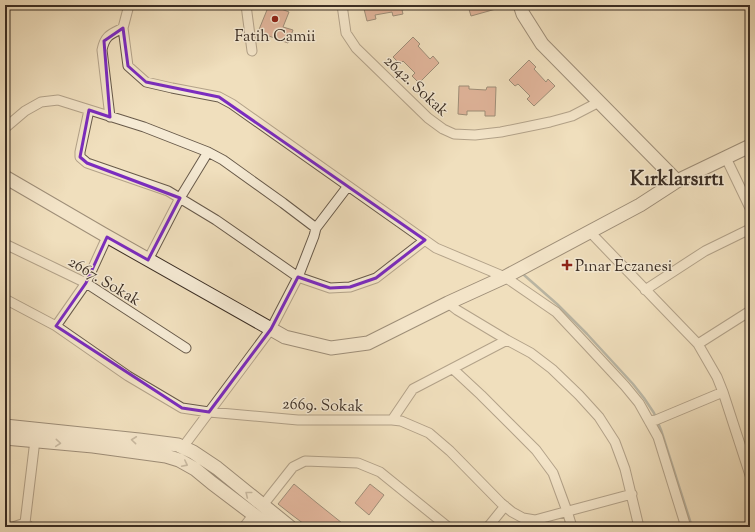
<svg xmlns="http://www.w3.org/2000/svg" width="755" height="532" font-family="'Sorts Mill Goudy',serif">
	<style>
		.lines { fill: none; stroke-linecap: round; stroke-linejoin: round }
		.stream { stroke: #76827f; stroke-width: 2.5 }
		.building { fill: #ce8371; stroke: #3b2e24 }
		.street-casing { stroke: #685a4a; stroke-width: 11 }
		.secondary-casing { stroke: #3b2e24; stroke-width: 15 }
		.street { stroke: #f5ead4; stroke-width: 9 }
		.secondary { stroke: #f5ead4; stroke-width: 13 }
		.oneway { stroke: #988c7c }
		.marked { fill: none; stroke: #7b2cbf; stroke-width: 3; stroke-linejoin: round }
		.poi-dot { fill: #8f2418; stroke: #f5ead4; stroke-width: 1.5 }
		.labels { text-anchor: middle; stroke-width: 3; stroke-linejoin: round; paint-order: stroke }
		.poi-label { font-size: 16px; fill: #3b2e24; stroke: #f5ead4 }
		.street-label { font-size: 16px; fill: #3b2e24; stroke: #f5ead4 }
		.district-label { font-size: 20px; font-weight: bold; fill: #3b2e24; stroke: #f5ead4 }
	</style>
	<rect width="100%" height="100%" fill="#f0dfbd"/>
	<filter id="stains"><feTurbulence type="fractalNoise" baseFrequency=".005" numOctaves="4"/><feColorMatrix values="0 0 0 0 .2 0 0 0 0 .09 0 0 0 0 .02 0 0 0 .5 -.17"/></filter>
	<radialGradient id="worn" r=".72"><stop offset=".6" stop-color="#630" stop-opacity="0"/><stop offset="1" stop-color="#630" stop-opacity=".3"/></radialGradient>
	<g class="lines">
		<path class="stream" d="M524,275L557,304L587,334L633,384L644,398L654,413L661,430L692,527"/>
	</g>
	<path class="building" d="M269,5H271L289,12L283,27L293,30L288,43L258,32Z
		M363,5H410V8L402,10L403,14L393,16L392,12L375,15L376,19L367,21Z
		M472,5H503V7L471,16L468,6Z
		M413,37L420,44L418,46L430,59L433,56L439,63L419,83L412,76L415,73L403,61L400,64L393,57Z
		M529,60L536,67L534,69L546,82L548,79L555,86L534,106L527,99L530,96L518,84L515,86L509,80Z
		M459,86H469V89L486,90L487,87H496L495,116H485V111H467V115L458,114Z
		M294,484L317,503L347,527H308L292,515L278,504Z
		M370,484L384,495L369,515L355,503Z"/>
	<g class="lines">
		<defs>
			<path id="street" d="M129,5L123,28L128,66L146,82L172,88L219,97L232,104L436,248L505,277L556,312L586,344L625,386L639,403L658,437L686,527
				M246,5L252,51
				M342,5L346,33L356,48L428,118L443,129L454,134L475,135L501,132L550,122L572,116L599,102
				M89,110L80,152V157L87,163L168,191L216,220L298,277L330,288L350,287L376,278L425,240
				M110,117L102,50C105,35 111,34 123,28
				M5,128L25,111L41,102L58,100L144,127L208,152L223,160L283,203L316,228
				M726,158L750,208
				M590,232L698,344L717,377L723,392L750,475
				M5,244L86,283L186,348
				M148,260L180,198L208,152
				M645,290L705,251L750,229
				M5,299L56,326L128,376L182,408L209,412L298,420H392L401,421L429,433L450,451L501,503L512,512L523,518L535,520L632,494
				M448,303L457,310L507,340L531,353L552,369L579,395L599,417L615,442L625,469L639,527
				M56,326L86,283L107,237
				M698,344L750,311
				M453,369L481,395L536,450L553,473L567,511L572,527
				M392,420L413,389L507,340
				M649,421L656,420L723,392
				M183,447L271,329L298,277L314,236L316,228L348,186
				M263,505L293,467L305,461L358,463L380,472L448,527
				M13,527L25,523
				M30,527L25,523L35,440
				M244,527L253,515
				M488,527L505,506"/>
			<path id="secondary" d="M520,5L523,14L542,44L677,181
				M5,177L103,234L285,337L331,348L368,343L448,303L505,277L640,205L677,181L750,146
				M5,426L139,440L178,445L193,452L217,468L290,527
				M5,438L93,446L166,456L179,460L195,469L212,483L270,527"/>
		</defs>
		<use href="#street" class="street-casing"/>
		<use href="#secondary" class="secondary-casing"/>
		<use href="#street" class="street"/>
		<use href="#secondary" class="secondary"/>
	</g>
	<defs><path id="oneway-chevron" d="M-2-3.5L2.5 0L-2 3.5" fill="none" stroke-width="1.6" stroke-linecap="round" stroke-linejoin="round"/></defs>
	<g class="oneway">
		<use href="#oneway-chevron" transform="translate(134 440) rotate(-174)"/>
		<use href="#oneway-chevron" transform="translate(58 443) rotate(5)"/>
		<use href="#oneway-chevron" transform="translate(185 464) rotate(27)"/>
		<use href="#oneway-chevron" transform="translate(248 494) rotate(-141)"/>
	</g>
	<path d="M0 0H755V532H0ZM123,28L128,66L146,82L219,97L425,240L376,278L350,287L330,288L298,277L271,329L209,412L182,408L56,326L86,283L107,237L148,260L180,198L87,163L80,157L89,110L110,117L104,41Z" fill="#f0dfbd" fill-opacity=".55" fill-rule="evenodd"/>
	<path class="marked" d="M123,28L128,66L146,82L219,97L425,240L376,278L350,287L330,288L298,277L271,329L209,412L182,408L56,326L86,283L107,237L148,260L180,198L87,163L80,157L89,110L110,117L104,41Z"/>
	<g class="poi-dot">
		<circle cx="275" cy="19" r="4"/>
		<path d="M565 259h4v4h4v4h-4v4h-4v-4h-4v-4h4z"/>
	</g>
	<g class="labels">
		<g class="poi-label">
			<text x="275" y="41">Fatih Camii</text>
			<text x="575" y="271" text-anchor="start">Pınar Eczanesi</text>
		</g>
		<g class="street-label">
			<text transform="translate(417 85) rotate(43)" y="6">2642. Sokak</text>
			<text transform="translate(105 280) rotate(31)" y="6">2667. Sokak</text>
			<text transform="translate(323 404) rotate(2)" y="6">2669. Sokak</text>
		</g>
		<g class="district-label">
			<text x="677" y="185">Kırklarsırtı</text>
		</g>
	</g>
	<rect width="755" height="532" fill="none" stroke="#f0dfbd" stroke-width="20"/>
	<rect x="6" y="6" width="743" height="520" fill="none" stroke="#3b2e24" stroke-width="2"/>
	<rect x="10" y="10" width="735" height="512" fill="none" stroke="#3b2e24"/>
	<rect width="100%" height="100%" filter="url(#stains)"/>
	<rect width="100%" height="100%" fill="url(#worn)"/>
</svg>
